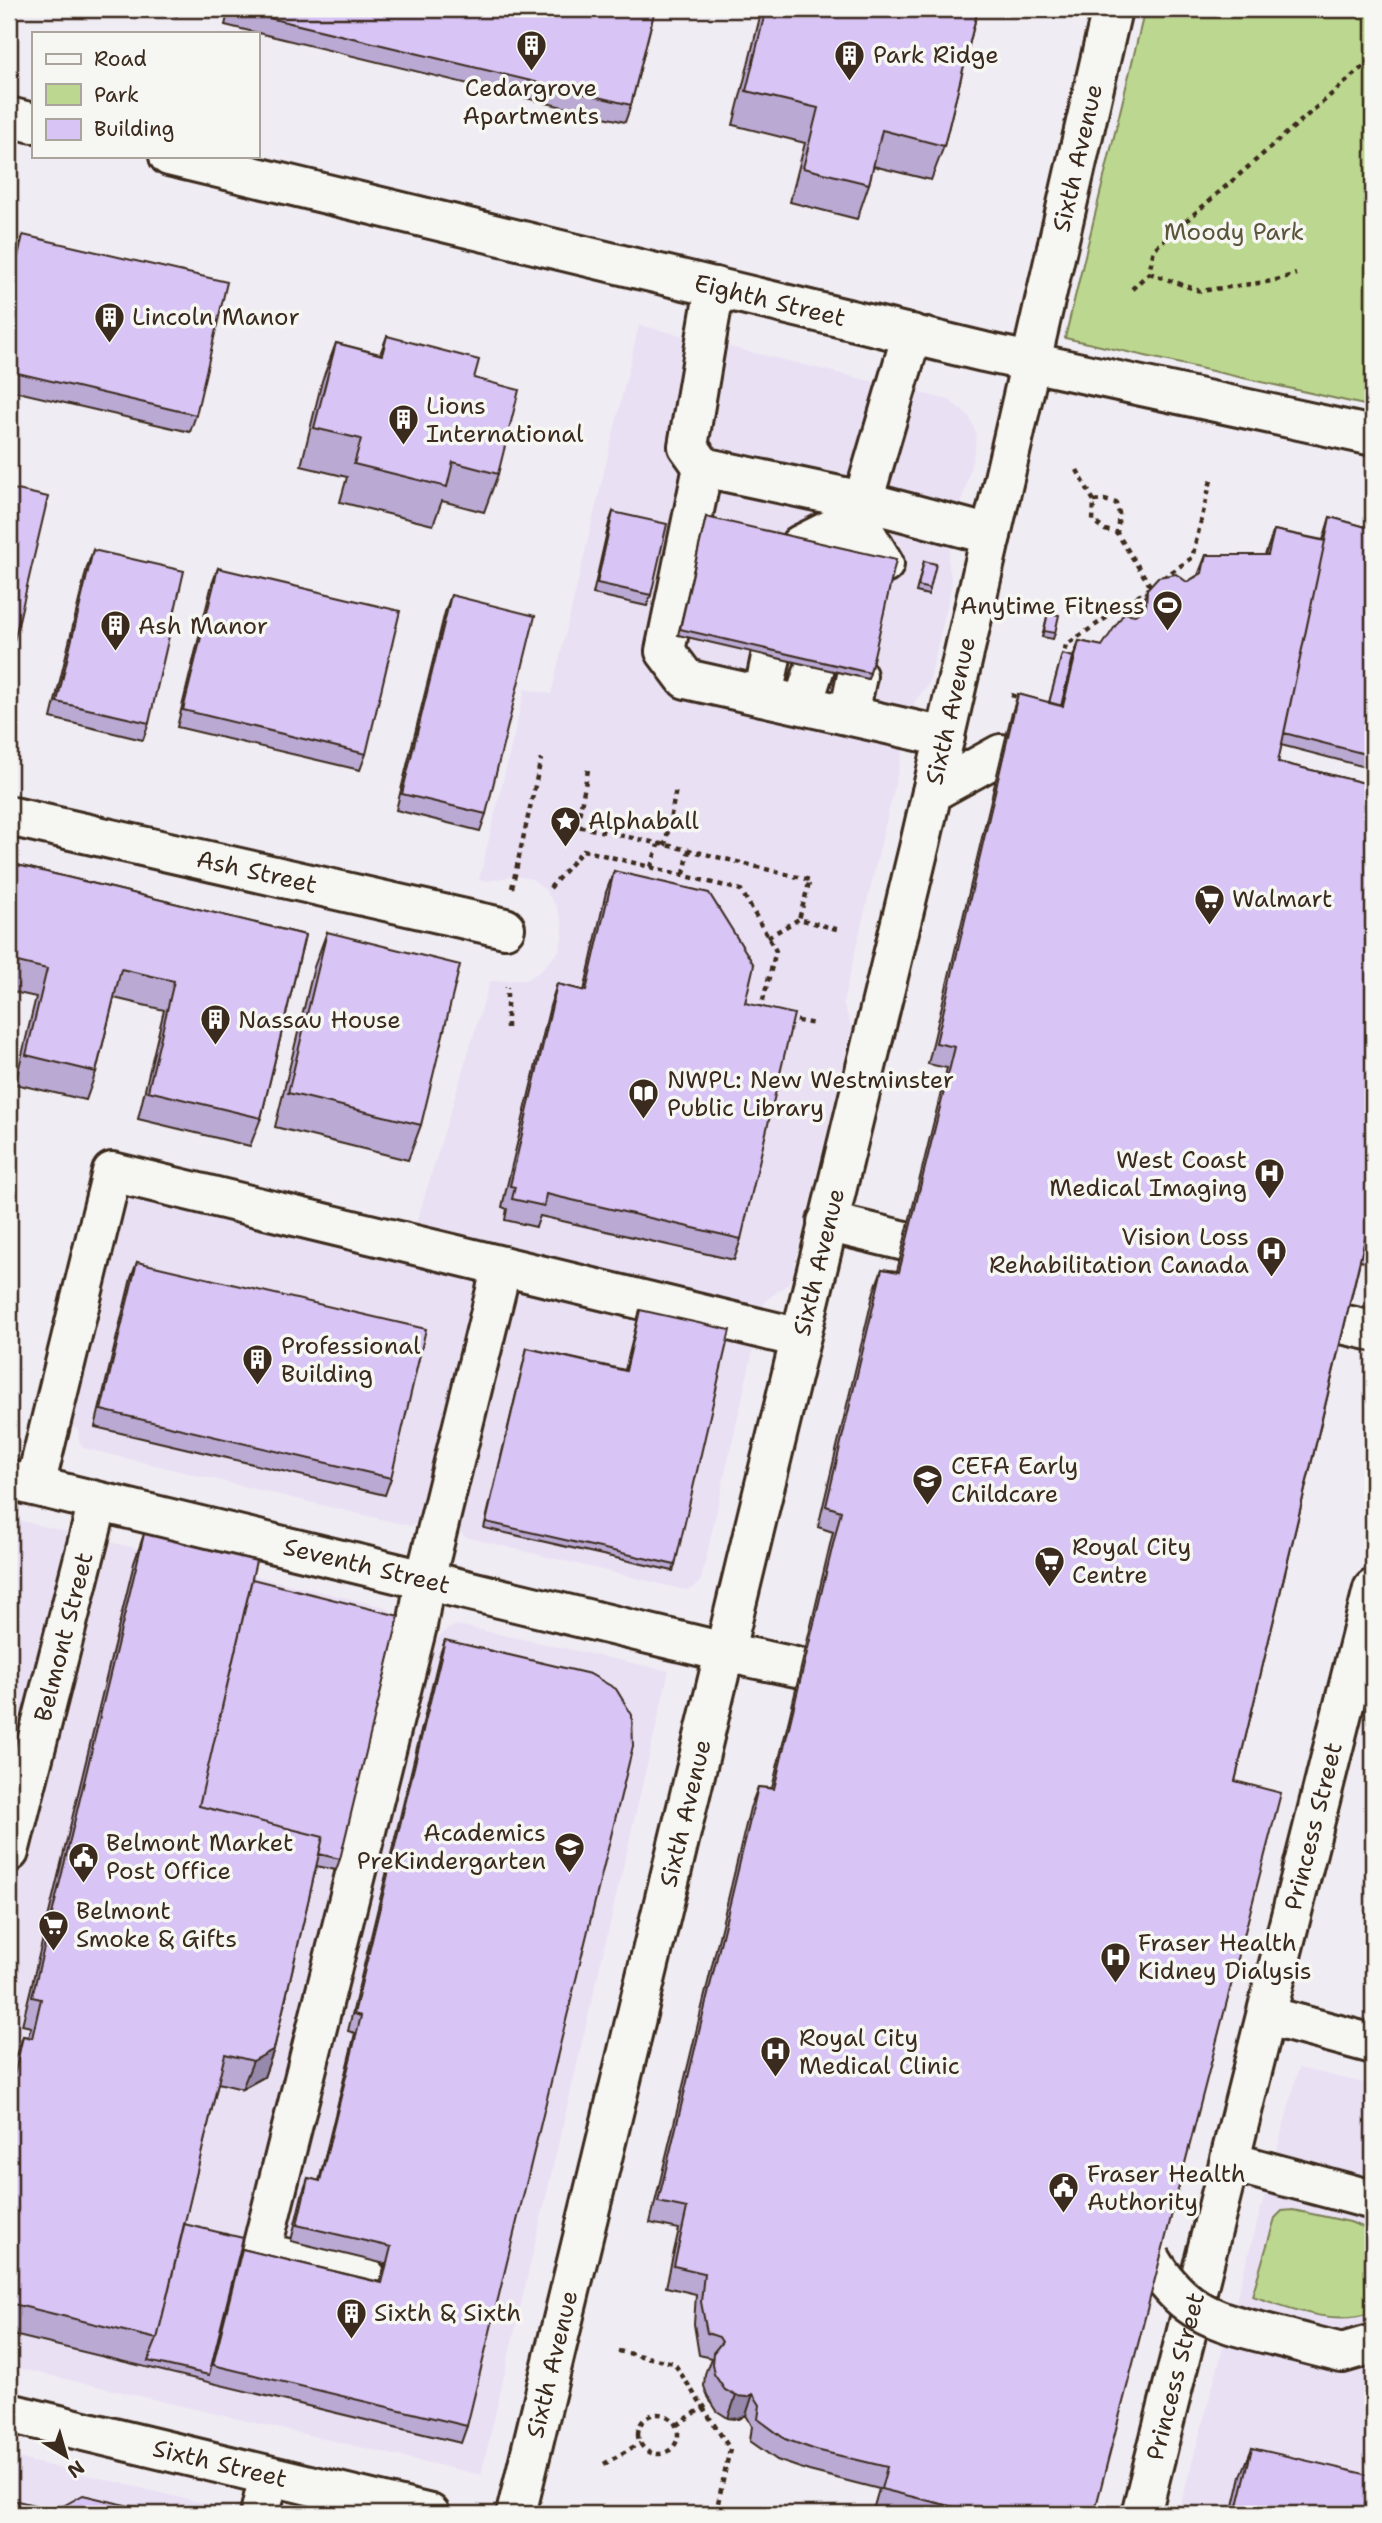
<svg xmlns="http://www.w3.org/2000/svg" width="1382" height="2523" font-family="'Shantell Sans',sans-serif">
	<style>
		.built { fill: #e9e0f4 }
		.green { fill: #bcd78f; stroke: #7c8056; stroke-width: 2 }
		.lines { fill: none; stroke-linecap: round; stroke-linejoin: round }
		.minor-casing { stroke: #3b2a1e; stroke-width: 44 }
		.path { stroke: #3b2a1e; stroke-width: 4.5; stroke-dasharray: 5 5; stroke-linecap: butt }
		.minor { stroke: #f6f6f2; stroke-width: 38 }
		.minor-bridge-casing { stroke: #3b2a1e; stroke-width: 44; stroke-linecap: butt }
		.minor-bridge { stroke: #f6f6f2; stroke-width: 38 }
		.wall { fill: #baa9d3; stroke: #3b2a1e; stroke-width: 2 }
		.shaded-wall { fill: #9789ac; stroke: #3b2a1e; stroke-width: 2 }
		.building { fill: #d8c4f5; stroke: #3b2a1e; stroke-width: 2 }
		.labels { text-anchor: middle; stroke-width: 7; stroke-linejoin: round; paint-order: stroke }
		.poi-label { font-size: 24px; fill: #3b2a1e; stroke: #f6f6f2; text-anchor: start }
		.street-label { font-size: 24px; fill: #3b2a1e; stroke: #f6f6f2 }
		.park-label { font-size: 24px; fill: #5b553a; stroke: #f6f6f2 }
	</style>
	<rect width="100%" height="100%" fill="#f0ecf3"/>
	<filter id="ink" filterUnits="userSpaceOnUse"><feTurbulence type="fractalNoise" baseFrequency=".0143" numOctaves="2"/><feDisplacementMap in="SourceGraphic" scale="14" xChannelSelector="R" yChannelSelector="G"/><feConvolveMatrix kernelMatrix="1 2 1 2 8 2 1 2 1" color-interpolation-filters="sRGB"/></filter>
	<g filter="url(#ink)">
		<path class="built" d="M639,325L949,400L969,416L976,433L975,449L948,559L952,584L929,683L915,701L843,1003L852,1028L791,1279L788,1284L764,1302L701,1580L694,1588L685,1590L465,1537L459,1530V1522L421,1523L410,1526L83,1448L79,1441L78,1429L50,1424L112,1172L410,1244L490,981L525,980L538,973L559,951L563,935L562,921L556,906L545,890L532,879L514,876L487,881L479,880L525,689L551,694Z
			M9,1518L385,1607L395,1615L399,1630L435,1641L446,1630L457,1625L669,1671L481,2475L9,2366Z
			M1299,2068L1373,2085V2514H1178Z
			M9,2456L248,2514H9Z"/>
		<path class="green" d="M1145,9H1373V407L1065,338Z
			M1293,2210L1350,2222L1373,2231V2312C1333,2327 1291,2308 1252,2296L1275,2218L1282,2211Z"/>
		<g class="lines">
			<defs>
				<g id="minor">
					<path d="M9,117L33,123"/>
					<path id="s1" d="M169,156L984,352L1373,436"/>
					<path d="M715,287L688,446L703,467L863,501L991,535"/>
					<path d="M703,467L665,651L686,679L945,737"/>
					<path d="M800,545L856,517L884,564"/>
					<path d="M844,555L863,501L912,334"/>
					<path d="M763,696L771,657"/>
					<path d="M803,704L815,667"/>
					<path d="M849,714L857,676"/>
					<path d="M932,792L1001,754"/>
					<path id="s2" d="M9,816L505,928"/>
					<path d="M827,1222L905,1241"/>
					<path d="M502,1266L800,1338"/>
					<path d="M1346,1325L1373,1331"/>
					<path id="s3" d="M9,1480L724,1652L801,1668"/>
					<path d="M35,1486L112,1172L502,1266L425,1580L417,1626L261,2252L367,2278"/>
					<path id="s4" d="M9,1852L98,1502"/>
					<path d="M1268,2016L1373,2044"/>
					<path d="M1231,2162L1373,2200"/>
					<path d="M1295,2341L1342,2353L1373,2344"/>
					<path id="s5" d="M9,2413L430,2514"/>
					<path d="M260,2514L269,2476"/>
					<path id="s6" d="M516,2514L920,844L1112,9"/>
					<path id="s7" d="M1141,2514L1373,1589"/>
				</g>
			</defs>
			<use href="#minor" class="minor-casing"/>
			<path class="path" d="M1149,273L1200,291L1273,281L1296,274
				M1132,289L1149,273L1154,249L1373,58
				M1077,470L1094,501L1093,521L1105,530L1117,533L1151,587
				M1094,501L1104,500L1116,503L1119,513L1117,533
				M1163,578L1192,558L1211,480
				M1062,660L1066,645L1140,595L1145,602
				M1011,695L1022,698
				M588,770L577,826L689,850L810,880L799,919
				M665,846L676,789
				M651,867L658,845
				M684,874L689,850
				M512,888L541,759
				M550,888L583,850L741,890L776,951L760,1011
				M768,937L799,919L840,930
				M787,1019L815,1024
				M507,1028V987
				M618,2351L674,2363L730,2449L718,2503
				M638 2434a20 20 0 1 1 40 0a20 20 0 1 1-40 0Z
				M677,2425L711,2402
				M604,2464L640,2443"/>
			<use href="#minor" class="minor"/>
			<defs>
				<path id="minor-bridge" d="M1151,2259C1188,2323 1230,2323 1295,2341"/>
			</defs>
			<use href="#minor-bridge" class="minor-bridge-casing"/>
			<use href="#minor-bridge" class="minor-bridge"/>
		</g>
		<path class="wall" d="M148,9H179L177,16Z
			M229,9H655L631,105L625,122L225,25Z
			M762,9H978L944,146L931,180L873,166L869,184L857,219L790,202L805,143L733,125Z
			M23,235L196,415L190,432L9,390V286L17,252Z
			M387,336L474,378L498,474L484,512L442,501L433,525L340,502L347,477L301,466L322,381L336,343L380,354Z
			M613,512L651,595L647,606L593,594L609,523Z
			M706,517L870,673L868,679L678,635Z
			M1330,517L1373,529V769L1281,745L1278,762L1373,785V1264L1360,1261L1235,1781L1094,2514H891L873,2510L879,2489L809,2471L777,2460L750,2441L752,2426L746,2415L739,2419L728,2418L717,2411L707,2395L704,2386L705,2374L711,2358L699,2355L694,2324L696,2294L666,2287L679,2229L650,2223L750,1808L758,1787L772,1788L789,1719L833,1532L818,1527L874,1291L882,1269L897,1271L947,1068L928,1064L1011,716L1018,694L1049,703L1062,654L1073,657L1079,641L1102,646L1140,612L1147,589L1187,582L1198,575L1206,555H1265L1274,530L1323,540Z
			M93,550L149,723L143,740L51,718L87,567Z
			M924,561L930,589L928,595L916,592Z
			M218,568L366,754L360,770L177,727L212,584Z
			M451,595L486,814L480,831L396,810L445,612Z
			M1048,613L1055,633L1053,639L1042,637Z
			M9,863L305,935L261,1118L250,1146L138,1119L164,1010L114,998L96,1072L86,1100L15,1084L36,997L9,991Z
			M614,871L745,1003L741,1239L734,1260L540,1216L536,1227L505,1220L507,1209L502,1207L550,1006L557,984L584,991L606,892Z
			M327,932L421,1125L408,1160L275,1127L314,967Z
			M137,1262L391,1478L385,1495L95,1427L131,1278Z
			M640,1310L675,1565L673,1571L484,1528L527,1348L625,1370Z
			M144,1534L252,1579L340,1859L336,1870L316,1866L274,2049L264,2077L242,2089L218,2083L184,2224L236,2263L242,2249L380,2282L385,2264L291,2241L302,2195L308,2178L319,2181L355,2033L348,2031L439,1657L445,1640L467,2426L461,2443L9,2334V2081L12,2065L23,2036L28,2037L31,2027L22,2025L134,1563Z
			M1373,1967V1983L1371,1973Z
			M1252,2448L1373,2514H1232L1241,2476Z"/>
		<path class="shaded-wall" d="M274,2049L264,2077L242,2089L253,2061Z
			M753,2394L746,2415L739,2419L728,2418L736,2396Z"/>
		<path class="building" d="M232,9H655L631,105Z
			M766,9H978L944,146L882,130L869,184L803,168L818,108L746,91Z
			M23,235L227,282L196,415L9,371V295Z
			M387,336L479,360L474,378L519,390L498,474L453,462L447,487L354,464L361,439L314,428L336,343L382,355Z
			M9,488L48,497L9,663Z
			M613,512L667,524L651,595L597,583Z
			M706,517L896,560L870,673L680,629Z
			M1330,517L1373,529V756L1284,733L1325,541Z
			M1274,530L1325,541L1278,762L1373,785V1241L1365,1239L1235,1781L1281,1793L1094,2514H982L881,2489L887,2467L816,2450L785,2439L758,2419L760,2405L753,2394L747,2397L736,2396L725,2390L714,2374L712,2364L713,2353L722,2342L719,2337L707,2333L701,2302L704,2273L674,2266L687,2208L658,2202L758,1787L774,1789L796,1698L841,1511L826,1506L882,1269L899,1272L955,1047L936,1043L1018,694L1063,706L1079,641L1102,646L1124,613L1135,615L1146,607L1147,589L1158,577L1176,574L1187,582L1202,573L1206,555H1268Z
			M93,550L184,571L149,723L57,702Z
			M924,561L936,564L930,589L918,586Z
			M218,568L400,611L366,754L183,710Z
			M451,595L535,616L486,814L402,794Z
			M1048,613L1059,615L1055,633L1044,631Z
			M1062,654L1073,657L1061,706L1049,703Z
			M9,863L305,935L261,1118L148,1091L174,981L121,969L96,1072L26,1055L47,969L9,960Z
			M614,871L709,893L754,965L745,1003L794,1014L741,1239L546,1194L544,1206L512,1199L515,1187L510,1186L557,984L586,991Z
			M327,932L460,965L421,1125L288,1093Z
			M137,1262L426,1329L391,1478L101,1410Z
			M640,1310L730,1330L675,1565L486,1522L527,1348L626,1371Z
			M144,1534L256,1561L199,1806L323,1837L274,2049L253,2061L225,2054L157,2339L9,2303V2099L23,2036L32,2038L41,1999L32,1997Z
			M252,1579L399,1616L340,1859L319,1854L323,1837L199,1806Z
			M445,1640L590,1674L616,1689L632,1715L633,1746L467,2426L213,2365L242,2249L382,2283L391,2247L297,2225L308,2178L320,2181L361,2016L354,2014Z
			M184,2224L243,2238L209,2375L148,2361L157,2339Z
			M1252,2448L1373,2476V2514H1236Z
			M83,2495L163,2514H9V2499L56,2510Z"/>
	</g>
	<defs>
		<symbol id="building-pin" viewBox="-11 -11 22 30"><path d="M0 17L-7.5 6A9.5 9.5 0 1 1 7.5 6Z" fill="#3b2a1e" stroke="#f6f6f2"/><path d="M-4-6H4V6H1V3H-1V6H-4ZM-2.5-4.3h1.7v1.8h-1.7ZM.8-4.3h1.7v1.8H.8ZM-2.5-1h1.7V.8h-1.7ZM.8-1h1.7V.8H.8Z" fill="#fff"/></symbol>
		<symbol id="stadium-pin" viewBox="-11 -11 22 30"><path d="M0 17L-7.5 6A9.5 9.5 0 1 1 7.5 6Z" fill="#3b2a1e" stroke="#f6f6f2"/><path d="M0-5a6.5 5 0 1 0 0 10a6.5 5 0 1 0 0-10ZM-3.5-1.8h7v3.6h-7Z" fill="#fff"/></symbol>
		<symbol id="sight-pin" viewBox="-11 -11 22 30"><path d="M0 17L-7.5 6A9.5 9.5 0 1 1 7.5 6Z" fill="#3b2a1e" stroke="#f6f6f2"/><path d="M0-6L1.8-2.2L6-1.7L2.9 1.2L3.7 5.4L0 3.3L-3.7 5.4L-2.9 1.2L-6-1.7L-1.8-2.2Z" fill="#fff"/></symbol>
		<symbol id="supermarket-pin" viewBox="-11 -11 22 30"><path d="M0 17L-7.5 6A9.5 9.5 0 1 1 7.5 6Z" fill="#3b2a1e" stroke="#f6f6f2"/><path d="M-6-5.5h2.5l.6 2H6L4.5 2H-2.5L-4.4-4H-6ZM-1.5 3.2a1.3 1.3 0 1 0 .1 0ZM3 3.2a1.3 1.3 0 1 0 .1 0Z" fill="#fff"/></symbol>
		<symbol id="library-pin" viewBox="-11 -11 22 30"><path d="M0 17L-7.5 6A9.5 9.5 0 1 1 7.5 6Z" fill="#3b2a1e" stroke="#f6f6f2"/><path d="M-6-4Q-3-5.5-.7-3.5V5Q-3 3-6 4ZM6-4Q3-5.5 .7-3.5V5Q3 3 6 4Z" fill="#fff"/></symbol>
		<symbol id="hospital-pin" viewBox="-11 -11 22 30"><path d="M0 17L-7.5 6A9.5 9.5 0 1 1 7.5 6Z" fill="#3b2a1e" stroke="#f6f6f2"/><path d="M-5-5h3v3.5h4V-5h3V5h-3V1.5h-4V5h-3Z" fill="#fff"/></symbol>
		<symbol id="school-pin" viewBox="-11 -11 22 30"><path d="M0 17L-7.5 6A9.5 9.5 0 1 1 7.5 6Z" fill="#3b2a1e" stroke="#f6f6f2"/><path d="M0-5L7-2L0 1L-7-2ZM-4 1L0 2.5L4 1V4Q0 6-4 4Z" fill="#fff"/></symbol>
		<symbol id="civic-pin" viewBox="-11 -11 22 30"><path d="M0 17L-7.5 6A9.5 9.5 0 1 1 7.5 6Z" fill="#3b2a1e" stroke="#f6f6f2"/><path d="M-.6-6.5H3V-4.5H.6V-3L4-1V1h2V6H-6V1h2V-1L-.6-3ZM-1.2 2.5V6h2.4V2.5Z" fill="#fff"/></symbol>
	</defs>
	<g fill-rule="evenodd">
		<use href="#building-pin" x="514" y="28" width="35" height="47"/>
		<use href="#building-pin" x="832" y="38" width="35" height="47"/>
		<use href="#building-pin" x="92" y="300" width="35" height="47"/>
		<use href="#building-pin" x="386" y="402" width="35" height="47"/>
		<use href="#stadium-pin" x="1150" y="588" width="35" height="47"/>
		<use href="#building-pin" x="98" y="608" width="35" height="47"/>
		<use href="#sight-pin" x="548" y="804" width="35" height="47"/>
		<use href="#supermarket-pin" x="1192" y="882" width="35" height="47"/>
		<use href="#building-pin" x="198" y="1002" width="35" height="47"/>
		<use href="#library-pin" x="626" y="1076" width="35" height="47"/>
		<use href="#hospital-pin" x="1252" y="1156" width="35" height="47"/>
		<use href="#hospital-pin" x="1254" y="1234" width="35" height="47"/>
		<use href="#building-pin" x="240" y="1342" width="35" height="47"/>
		<use href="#school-pin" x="910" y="1462" width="35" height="47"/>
		<use href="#supermarket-pin" x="1032" y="1544" width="35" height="47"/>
		<use href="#school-pin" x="552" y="1830" width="35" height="47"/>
		<use href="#civic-pin" x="66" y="1840" width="35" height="47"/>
		<use href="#supermarket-pin" x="36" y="1908" width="35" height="47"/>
		<use href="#hospital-pin" x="1098" y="1940" width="35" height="47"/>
		<use href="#hospital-pin" x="758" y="2034" width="35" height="47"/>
		<use href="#civic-pin" x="1046" y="2170" width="35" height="47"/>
		<use href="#building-pin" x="334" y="2296" width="35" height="47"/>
	</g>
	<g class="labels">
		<g class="poi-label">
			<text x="873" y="63">Park Ridge</text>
			<text x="531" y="96" text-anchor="middle">Cedargrove<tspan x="531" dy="28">Apartments</tspan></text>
			<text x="132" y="325">Lincoln Manor</text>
			<text x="426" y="414">Lions<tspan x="426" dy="28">International</tspan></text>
			<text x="1145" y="614" text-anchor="end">Anytime Fitness</text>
			<text x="138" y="634">Ash Manor</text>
			<text x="588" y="829">Alphaball</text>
			<text x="1232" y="907">Walmart</text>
			<text x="238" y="1028">Nassau House</text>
			<text x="667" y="1088">NWPL: New Westminster<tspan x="667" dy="28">Public Library</tspan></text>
			<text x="1247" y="1168" text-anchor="end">West Coast<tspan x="1247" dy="28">Medical Imaging</tspan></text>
			<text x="1249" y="1245" text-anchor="end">Vision Loss<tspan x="1249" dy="28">Rehabilitation Canada</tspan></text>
			<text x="281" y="1354">Professional<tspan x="281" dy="28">Building</tspan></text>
			<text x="951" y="1474">CEFA Early<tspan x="951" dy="28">Childcare</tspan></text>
			<text x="1072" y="1555">Royal City<tspan x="1072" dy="28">Centre</tspan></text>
			<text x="546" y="1841" text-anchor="end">Academics<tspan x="546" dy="28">PreKindergarten</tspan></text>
			<text x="106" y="1851">Belmont Market<tspan x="106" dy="28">Post Office</tspan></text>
			<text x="76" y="1919">Belmont<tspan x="76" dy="28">Smoke &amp; Gifts</tspan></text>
			<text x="1138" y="1951">Fraser Health<tspan x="1138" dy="28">Kidney Dialysis</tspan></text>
			<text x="799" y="2046">Royal City<tspan x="799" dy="28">Medical Clinic</tspan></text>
			<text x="1087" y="2182">Fraser Health<tspan x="1087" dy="28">Authority</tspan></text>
			<text x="374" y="2321">Sixth &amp; Sixth</text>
		</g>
		<g class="street-label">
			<text dy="8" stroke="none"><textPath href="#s6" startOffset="2422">Sixth Avenue</textPath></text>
			<text dy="8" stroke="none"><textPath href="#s1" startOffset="618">Eighth Street</textPath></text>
			<text dy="8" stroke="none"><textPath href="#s6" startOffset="1855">Sixth Avenue</textPath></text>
			<text dy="8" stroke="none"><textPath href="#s2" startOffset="254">Ash Street</textPath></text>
			<text dy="8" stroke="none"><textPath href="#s6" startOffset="1288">Sixth Avenue</textPath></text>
			<text dy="8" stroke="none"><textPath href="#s3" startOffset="368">Seventh Street</textPath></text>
			<text dy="8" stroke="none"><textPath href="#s4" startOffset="222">Belmont Street</textPath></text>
			<text dy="8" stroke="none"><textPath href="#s6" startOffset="721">Sixth Avenue</textPath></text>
			<text dy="8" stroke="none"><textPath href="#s7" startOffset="709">Princess Street</textPath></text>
			<text dy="8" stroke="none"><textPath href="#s6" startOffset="154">Sixth Avenue</textPath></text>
			<text dy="8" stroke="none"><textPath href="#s7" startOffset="142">Princess Street</textPath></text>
			<text dy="8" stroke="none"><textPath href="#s5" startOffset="217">Sixth Street</textPath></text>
		</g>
		<g class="park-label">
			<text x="1234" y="240">Moody Park</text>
		</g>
	</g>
	<rect width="1382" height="2523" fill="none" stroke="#f6f6f2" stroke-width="35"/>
	<rect x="18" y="18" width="1347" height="2488" fill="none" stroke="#3b2a1e" stroke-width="2.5" filter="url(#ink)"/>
	<rect x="32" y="32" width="228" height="126" fill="#f6f6f2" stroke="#aba49d" stroke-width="2"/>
	<rect x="46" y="54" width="35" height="10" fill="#f6f6f2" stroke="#aba49d" stroke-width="2"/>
	<text x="94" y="66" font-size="21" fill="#3b2a1e">Road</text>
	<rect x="46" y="84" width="35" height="21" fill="#bcd78f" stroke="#aba49d" stroke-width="2"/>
	<text x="94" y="102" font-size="21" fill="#3b2a1e">Park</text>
	<rect x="46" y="119" width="35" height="21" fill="#d8c4f5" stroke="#aba49d" stroke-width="2"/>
	<text x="94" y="136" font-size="21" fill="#3b2a1e">Building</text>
	<g transform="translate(66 2456) rotate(143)" stroke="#f6f6f2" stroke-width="5" paint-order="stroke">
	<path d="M0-5L12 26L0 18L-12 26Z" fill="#3b2a1e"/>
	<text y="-10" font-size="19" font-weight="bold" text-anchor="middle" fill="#3b2a1e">N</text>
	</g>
</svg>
